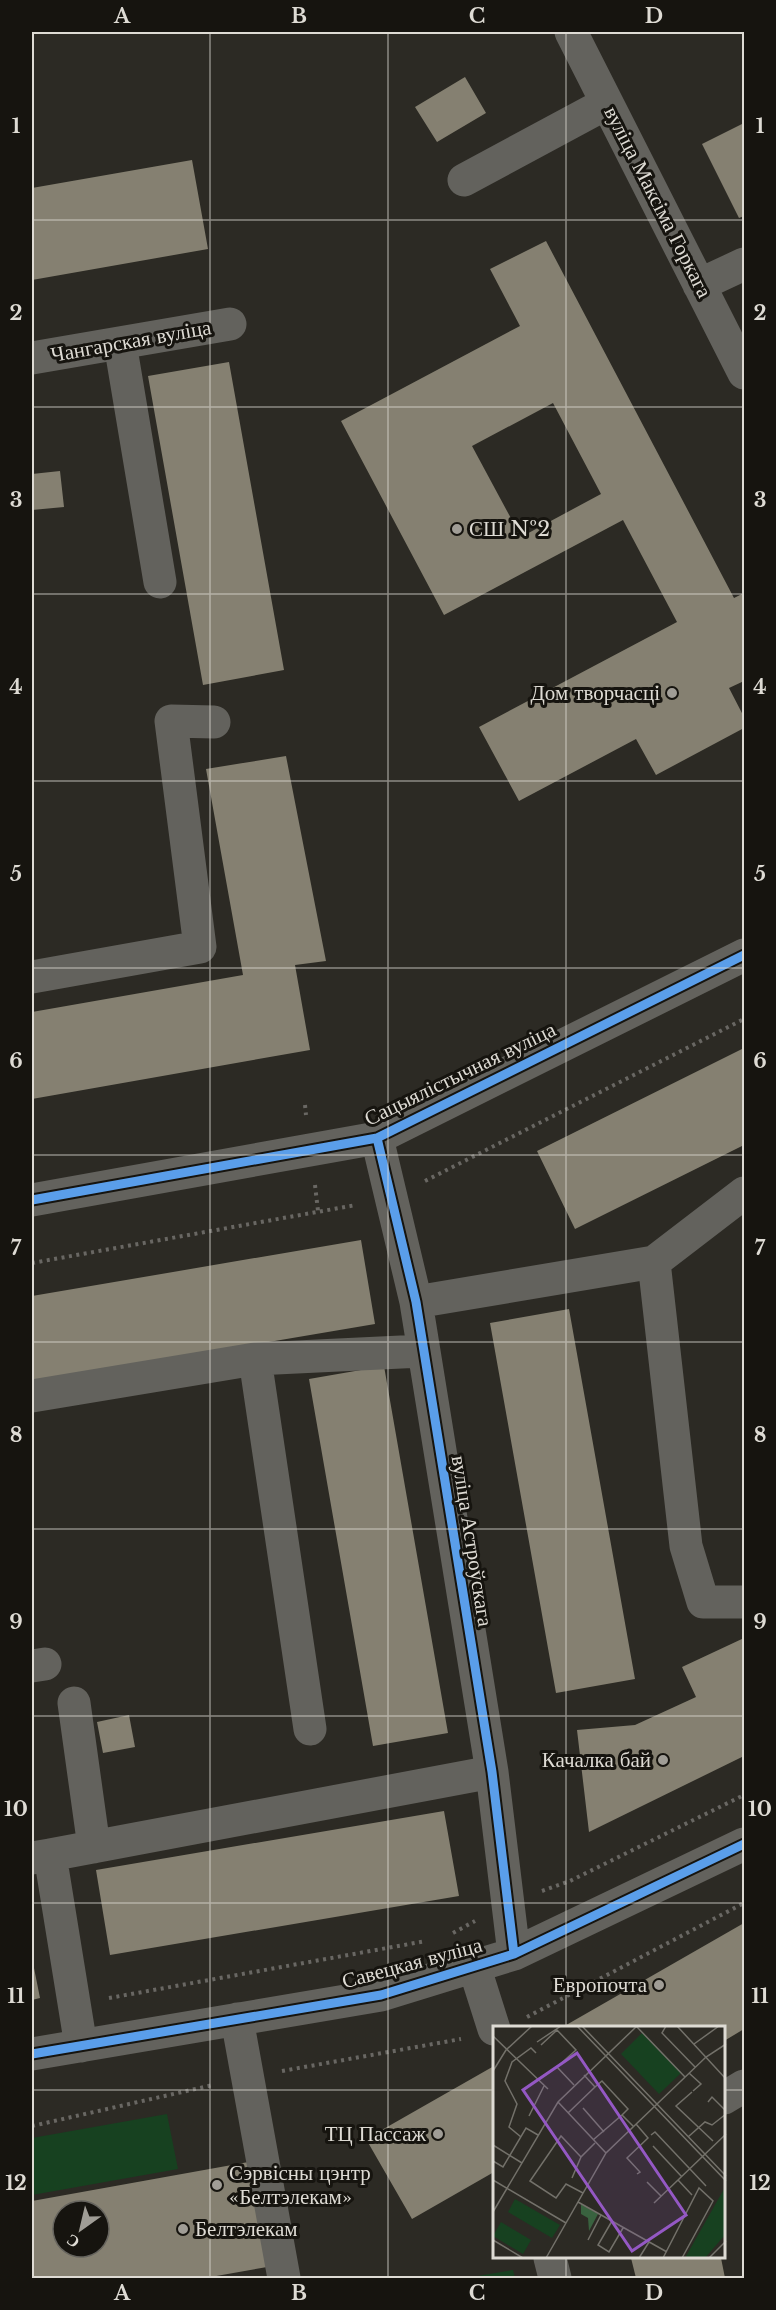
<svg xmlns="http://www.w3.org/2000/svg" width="776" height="2310" font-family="'Libre Baskerville',serif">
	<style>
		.green { fill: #174120 }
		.building { fill: #858071; fill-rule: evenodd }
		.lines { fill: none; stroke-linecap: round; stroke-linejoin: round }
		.path { stroke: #696763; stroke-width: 4; stroke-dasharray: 3 4.5; stroke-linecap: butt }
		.minor { stroke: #63625d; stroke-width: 33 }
		.cycleway-casing { stroke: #16140f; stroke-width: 13 }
		.cycleway { stroke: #5a9eea; stroke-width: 9 }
		.grid { fill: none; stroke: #dedbd4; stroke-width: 1.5; stroke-opacity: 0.55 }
		.poi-dot { fill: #a09d96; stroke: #16140f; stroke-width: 2 }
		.labels { text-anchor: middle; stroke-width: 6; stroke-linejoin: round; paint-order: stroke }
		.street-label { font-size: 21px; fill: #dedbd4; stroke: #16140f }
		.poi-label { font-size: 21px; fill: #dedbd4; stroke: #16140f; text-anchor: end }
		.inset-road { fill: none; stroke: #73716a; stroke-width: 1.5 }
		.view { fill: #9458c4; fill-opacity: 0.15; stroke: #9458c4; stroke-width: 3 }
		.inset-edge { fill: none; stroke: #dedbd4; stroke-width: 3 }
		.neatline { fill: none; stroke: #dedbd4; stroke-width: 2 }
		.grid-label { font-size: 20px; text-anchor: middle; font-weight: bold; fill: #dedbd4 }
	</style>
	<rect width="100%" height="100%" fill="#2c2a24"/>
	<path class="green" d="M167,2114L178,2169L32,2195V2138Z
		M513,2270L515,2278H466Z"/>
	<path class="building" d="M465,77L486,113L437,142L415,107Z
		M744,123V216L739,218L702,144Z
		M192,160L208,249L32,280V188Z
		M546,241L734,598L744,593V681L729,688L744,717V728L656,775L636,739L519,801L479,727L677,622L623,520L444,615L341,421L520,326L490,269ZM553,403L601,494L521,537L472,446Z
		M229,362L284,670L203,685L148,376Z
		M60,471L64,507L32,510V474Z
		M286,756L326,961L295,965L310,1050L32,1099V1012L243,975L206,769Z
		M744,1048V1145L575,1229L537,1151Z
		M361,1240L375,1324L32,1382V1296Z
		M569,1309L635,1679L556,1693L490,1323Z
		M384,1366L448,1733L373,1746L309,1379Z
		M744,1638V1756L589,1832L577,1730L635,1725L696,1697L682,1667Z
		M129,1715L135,1747L103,1753L97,1722Z
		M444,1811L459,1896L110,1955L96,1870Z
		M744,1923V2029L724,2041V2028H561Z
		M32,1958L40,1998L32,2000Z
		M494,2066V2172L412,2219L366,2139Z
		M254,2161L273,2266L205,2278H32V2201ZM63,2211H99V2247H63Z
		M631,2258H721L725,2278H636Z"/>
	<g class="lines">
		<path class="path" d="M305,1105L306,1115
			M425,1181L744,1019
			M315,1185L318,1211
			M32,1263L356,1205
			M542,1891L570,1881L744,1795
			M453,1933L475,1921
			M109,1998L426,1941
			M527,2017L744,1903
			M282,2071L461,2039
			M32,2126L213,2085"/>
		<path class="minor" d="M571,32L744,373
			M464,180L607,103
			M699,285L744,264
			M120,343L160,582
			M32,358L230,324
			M32,977L200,947L171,721L214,722
			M377,1138L416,1302L492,1772L514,1954
			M32,1200L377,1138L744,955
			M654,1262L686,1546L703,1602H744
			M416,1302L654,1262L744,1193
			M255,1359L310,1729
			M32,1396L255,1359L422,1351
			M32,1666L45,1664
			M74,1703L94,1847
			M50,1855L492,1772
			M32,1858L50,1855L81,2046
			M474,1966L494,2029
			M237,2019L284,2278
			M32,2054L381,1995L514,1954L744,1844
			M724,2098L744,2086
			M550,2258L555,2278"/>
		<defs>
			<path id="cycleway" d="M377,1138L416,1302L492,1772L514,1954
				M32,1200L377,1138L744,955
				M32,2054L381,1995L514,1954L744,1844"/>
		</defs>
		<use href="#cycleway" class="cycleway-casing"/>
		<use href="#cycleway" class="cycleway"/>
	</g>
	<path class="grid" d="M210,32V2278M388,32V2278M566,32V2028M32,220H744M32,407H744M32,594H744M32,781H744M32,968H744M32,1155H744M32,1342H744M32,1529H744M32,1716H744M32,1903H744M32,2090H494M724,2090H744M566,2258V2278"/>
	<g class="poi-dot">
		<circle cx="457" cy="529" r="6"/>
		<circle cx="672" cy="693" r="6"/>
		<circle cx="663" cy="1760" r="6"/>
		<circle cx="659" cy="1985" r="6"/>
		<circle cx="438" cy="2134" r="6"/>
		<circle cx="217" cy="2185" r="6"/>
		<circle cx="183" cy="2229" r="6"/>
	</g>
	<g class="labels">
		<g class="street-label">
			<text transform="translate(658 202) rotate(63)" y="7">вуліца Максіма Горкага</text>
			<text transform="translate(131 341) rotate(-10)" y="7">Чангарская вуліца</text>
			<text transform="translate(460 1074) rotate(-26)" y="7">Сацыялістычная вуліца</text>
			<text transform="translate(472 1541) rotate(81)" y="7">вуліца Астроўскага</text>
			<text transform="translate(412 1963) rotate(-15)" y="7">Савецкая вуліца</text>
		</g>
		<g class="poi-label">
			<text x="469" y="536" text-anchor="start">СШ №2</text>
			<text x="660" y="700">Дом творчасці</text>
			<text x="651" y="1767">Качалка бай</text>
			<text x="647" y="1992">Европочта</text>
			<text x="426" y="2141">ТЦ Пассаж</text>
			<text x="229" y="2180" text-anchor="start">Сэрвісны цэнтр<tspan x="229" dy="24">«Белтэлекам»</tspan></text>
			<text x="195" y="2236" text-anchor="start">Белтэлекам</text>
		</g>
	</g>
	<g transform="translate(493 2026)">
		<rect width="232" height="232" fill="#2c2a24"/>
		<path d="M149,7L188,47L166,68L128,28ZM231,163L232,209L212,232H192ZM22,173L67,199L59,212L15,186ZM8,196L38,214L30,228L0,210Z" fill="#174120"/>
		<path d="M88,178L105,188L96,205L95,192L88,188Z" fill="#39623f"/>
		<path class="inset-road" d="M84,0L233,155M89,0L233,150M173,0L169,7L202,41M184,0L233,53M144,1L192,51M0,10L55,63M44,16L68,0M201,18L226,0M48,19L64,4L83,24L64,41L81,59M0,45L13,24L39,0M196,47L208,58L200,65M91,49L102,61L109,55L135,83L129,89M199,66L183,80L220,115M65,76L113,127M215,76L219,71L233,85M90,82L111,106M75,87L102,61M36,90L51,60M143,98L155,112L134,132L147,146L144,148M158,109L162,106L213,160M28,111L16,101L24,78L12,55L19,36L38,22L43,27M195,111L212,96L219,99L233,88M100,114L129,89L140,100M0,119L29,137M160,120L189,151M88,131L68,110L37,155L63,172L73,158L90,167M0,135L10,141L33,102L45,109M79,152L88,131L102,117M0,154L73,197M185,154L199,169M154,156L168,170M85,176L174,226M161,177L233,108M0,186L65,76L144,0M119,195L105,219L116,226L130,202M0,214L30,232M95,214L108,189M53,232L113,127L213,31L233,18M146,232L156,216M170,232L206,162L220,175L189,232M216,232L233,215"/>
		<path class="view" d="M84,27L193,189L139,225L30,64Z"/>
		<rect width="232" height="232" class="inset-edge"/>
	</g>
	<rect width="776" height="2310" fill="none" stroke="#16140f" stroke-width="66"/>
	<g transform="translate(81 2229) rotate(214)"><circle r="28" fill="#16140f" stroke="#66645e" stroke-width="1.5"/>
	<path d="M0-4.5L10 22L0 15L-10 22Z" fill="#a09d96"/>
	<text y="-9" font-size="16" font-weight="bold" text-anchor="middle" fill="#dedbd4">С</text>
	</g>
	<rect x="33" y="33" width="710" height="2244" class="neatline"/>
	<g class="grid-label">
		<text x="122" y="23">A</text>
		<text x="299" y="23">B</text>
		<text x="477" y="23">C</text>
		<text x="654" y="23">D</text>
		<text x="16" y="133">1</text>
		<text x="760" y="133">1</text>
		<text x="16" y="320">2</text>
		<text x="760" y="320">2</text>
		<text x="16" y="507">3</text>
		<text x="760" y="507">3</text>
		<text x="16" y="694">4</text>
		<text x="760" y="694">4</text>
		<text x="16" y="881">5</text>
		<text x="760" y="881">5</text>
		<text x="16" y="1068">6</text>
		<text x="760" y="1068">6</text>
		<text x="16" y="1255">7</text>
		<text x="760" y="1255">7</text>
		<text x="16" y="1442">8</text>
		<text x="760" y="1442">8</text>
		<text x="16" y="1629">9</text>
		<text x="760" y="1629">9</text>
		<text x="16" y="1816">10</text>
		<text x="760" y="1816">10</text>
		<text x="16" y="2003">11</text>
		<text x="760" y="2003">11</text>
		<text x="16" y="2190">12</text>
		<text x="760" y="2190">12</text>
		<text x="122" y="2300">A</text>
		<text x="299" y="2300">B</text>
		<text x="477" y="2300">C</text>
		<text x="654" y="2300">D</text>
	</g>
</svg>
